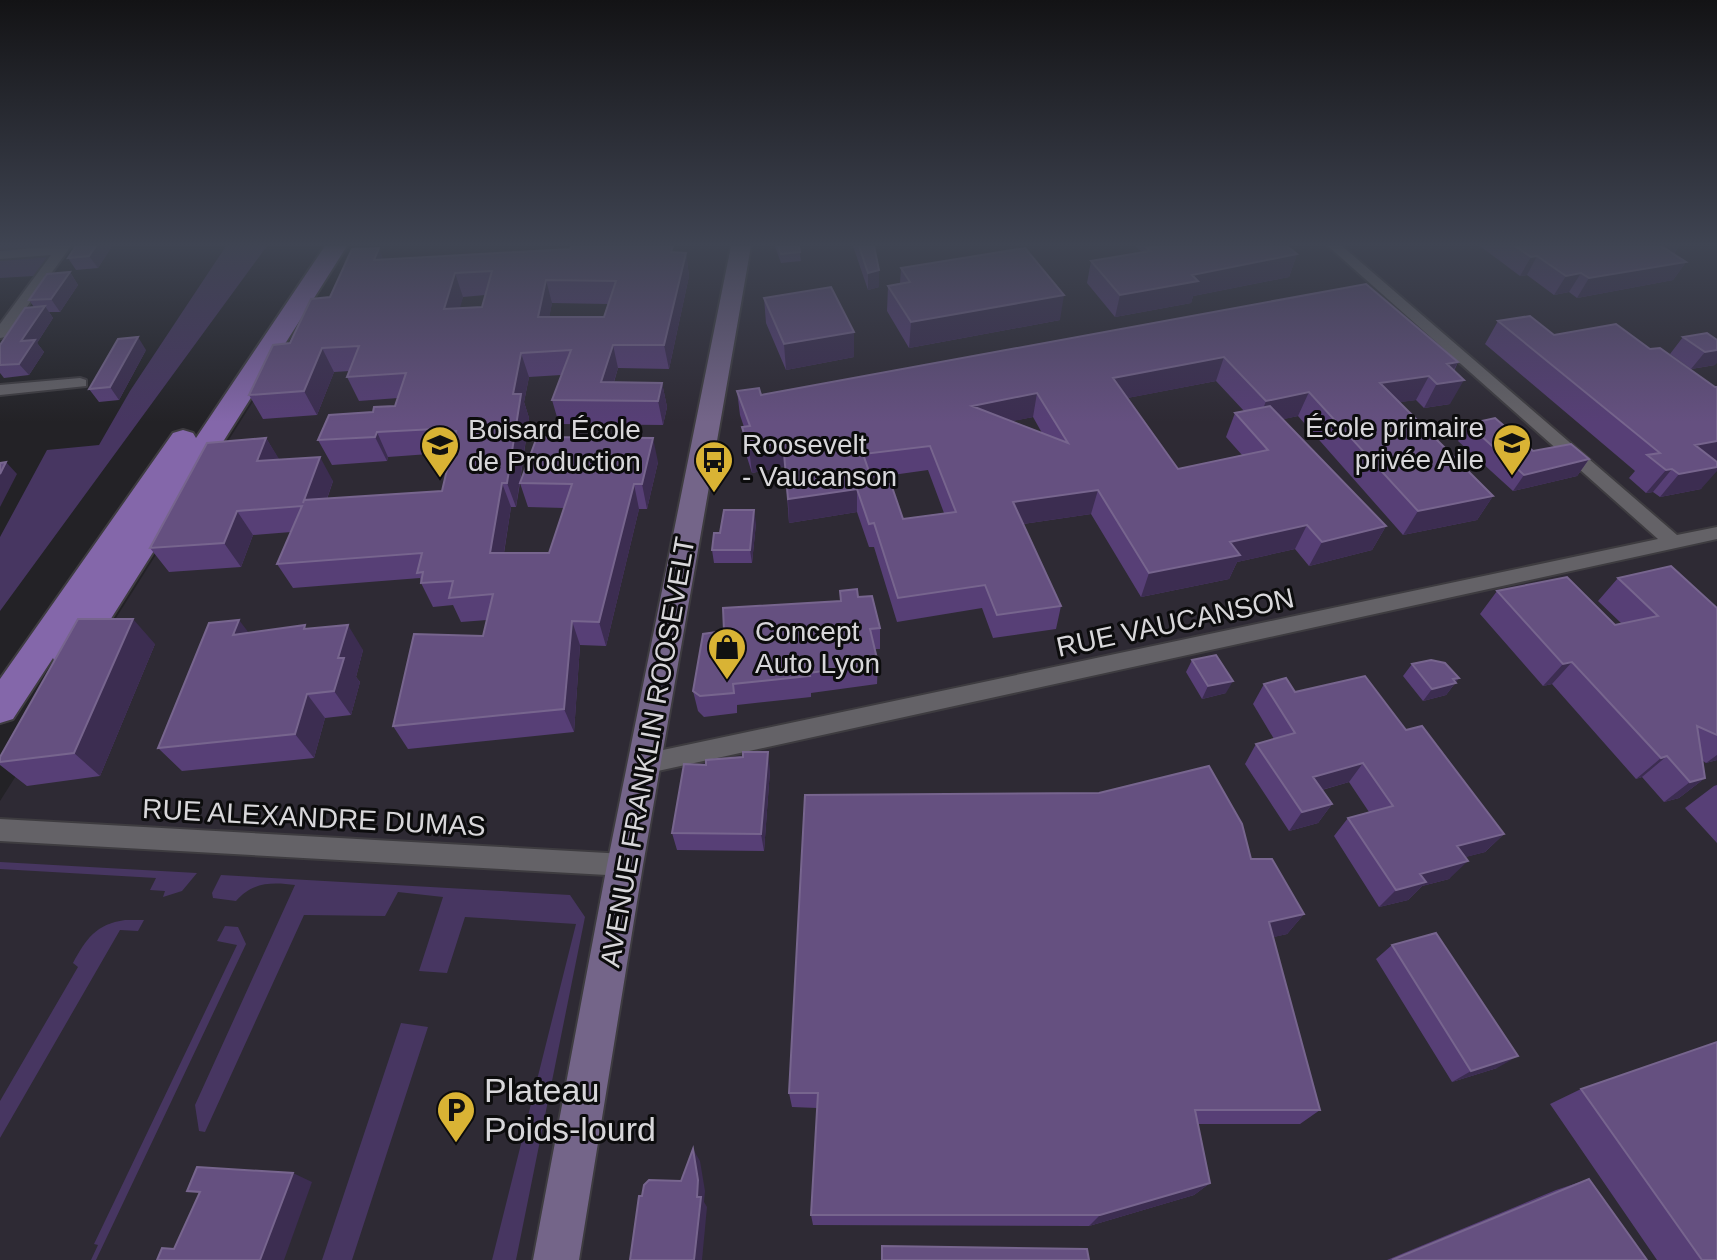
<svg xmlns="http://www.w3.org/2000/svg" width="1717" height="1260" font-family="Arial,sans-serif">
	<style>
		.built { fill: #2e2a34 }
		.green { fill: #473661 }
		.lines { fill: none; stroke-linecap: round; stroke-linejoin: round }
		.street-casing { stroke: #3e3c40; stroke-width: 4 }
		.secondary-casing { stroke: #3e3c40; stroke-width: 4 }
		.primary-casing { stroke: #3e3c40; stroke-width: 4 }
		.street { fill: #646267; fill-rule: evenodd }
		.secondary { fill: #746589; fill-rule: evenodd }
		.primary { fill: #8467aa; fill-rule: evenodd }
		.wall { fill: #573f76; fill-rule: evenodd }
		.shaded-wall { fill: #3c2d51 }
		.building { fill: #655080; stroke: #77658e; stroke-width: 2; fill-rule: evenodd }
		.labels { text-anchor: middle; stroke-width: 6; stroke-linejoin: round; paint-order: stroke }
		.poi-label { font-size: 28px; fill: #d8d7da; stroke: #0c0c0d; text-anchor: start }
		.street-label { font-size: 28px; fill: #d8d7da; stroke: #0c0c0d }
		.near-poi-label { font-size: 34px; fill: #d8d7da; stroke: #0c0c0d; text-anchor: start }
	</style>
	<rect width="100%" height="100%" fill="#232226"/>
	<path class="built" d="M353,246H1717V1260H0V801L273,370L355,266L343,263Z"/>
	<path class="green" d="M0,246H55L34,276L0,278Z
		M226,246H267L0,611V537L47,450L99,445L130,391Z
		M0,862L197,873L182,891L163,897L165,891L150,890L156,878L0,869Z
		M221,875L570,895L585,917L516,1260H492L576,924L465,917L447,973L419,971L443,897L398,892L385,916L304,915L205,1132L199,1131L195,1105L295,885C272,882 252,882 236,901L213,898L212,893Z
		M125,920H144L138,931L120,930L0,1138V1101L78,967L73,963C86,939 96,924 125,920Z
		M225,926L238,927L246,944L96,1260H91L98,1245L94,1244L237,945L217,941Z
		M401,1023L428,1027L352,1260H322Z"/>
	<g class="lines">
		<defs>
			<path id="street" d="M57,246H71L5,337L0,338V324L51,255L0,259V251Z
				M1328,246H1342L1677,535L1717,527V539L644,774L636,771L633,764L636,757L644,754L1658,539Z
				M80,378L86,380V386L0,395V385Z
				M0,819L625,854L634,857L637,865L634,873L625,876L0,841Z"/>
			<path id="secondary" d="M731,246H751L643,865L579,1260H533L607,865Z"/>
			<path id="primary" d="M325,246H347L81,666L69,670L57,666L53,658L13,719L0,723V679L173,433L183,430L193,433L196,438Z"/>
		</defs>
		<use href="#street" class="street-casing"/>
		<use href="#secondary" class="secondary-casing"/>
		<use href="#primary" class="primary-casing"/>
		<use href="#street" class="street"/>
		<use href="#secondary" class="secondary"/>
		<use href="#primary" class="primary"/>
	</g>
	<path class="wall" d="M112,246L98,268L76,270L68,258Z
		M775,246H799L801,261L781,263Z
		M853,246H874L879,270V287L868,290Z
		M1135,246H1287L1297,254L1289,277L1193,296L1191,303L1115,317L1087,283L1091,261L1142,252Z
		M1480,246H1679L1674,254L1686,262L1673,280L1577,298L1569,292L1554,295L1527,275L1520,276Z
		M686,253L689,276L669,369L618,368L614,382L662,383L667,407L663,425L559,424L552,400L561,375L529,377L524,402L529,418L520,482L658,462L647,509H639L606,646L580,645L574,732L408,749L393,726L483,636L487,620L461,622L453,605L433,607L421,583L420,578L293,588L277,564L291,532L253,535L241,567L169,572L150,548L266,438L279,460L333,481L327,499L442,491L450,457H445L443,453L388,457L387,461L332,465L318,440L373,412L395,406L398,398L359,401L347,377L350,371L334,372L317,415L263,419L249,395L290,343L330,297L384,260ZM485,295L482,307L459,308L463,297ZM552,303L608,304L604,317H549ZM520,483L528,507L564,508L549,553H504L511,507H516Z
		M901,268L1060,320L909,348L887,311L888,286L900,283Z
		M70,272L78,285L60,312H49L53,318L37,343L44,352L29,375L4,378L0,373V345L34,307L29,300Z
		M1366,284L1458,362L1454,371L1450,404L1424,408L1416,400L1399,402L1493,496L1477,520L1403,535L1298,416L1283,419L1386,526L1372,550L1309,566L1295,549L1237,562L1229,579L1141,597L1091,514L1023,524L1061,606L1056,629L993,638L982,608L897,622L874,547H869L857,512L789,523L785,466L752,473L745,451L742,427H744L740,415L737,391L761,395ZM1216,381L1244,411L1235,413L1226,437L1242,455L1178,469L1127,398ZM1033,417L1042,433L1012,421ZM928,470L944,513L903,519L874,486L871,478Z
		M764,298L854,332V357L786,370L766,323Z
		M1498,321L1714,460L1701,489L1660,497L1653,492L1646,493L1629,478L1635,471L1485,344Z
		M1707,333L1715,365L1691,369L1670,354L1683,337Z
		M146,350L119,400L99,402L89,389Z
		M1468,424L1533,451L1589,459L1577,476L1513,491L1458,441Z
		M756,523L752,563H714L712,550L720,533Z
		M1618,578L1717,608V760L1706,763L1703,761L1705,778L1679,798L1664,802L1642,777L1636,779L1552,684L1543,686L1480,614L1497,591L1615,625L1621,623L1598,601Z
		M858,597L880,628V649H874L878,663L877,684L811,693V697L737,705V713L704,717L698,711L693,691L724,631Z
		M307,629L363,650L356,677L360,682L351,715L325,718L314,758L182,771L158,748L249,633Z
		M155,644L100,776L27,786L0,765V757Z
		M1192,660L1226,693L1202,699L1186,672Z
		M1412,664L1459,678L1446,695L1423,701L1403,676Z
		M1264,684L1295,692L1406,730L1504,834L1485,852L1465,857L1449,879L1422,886L1408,900L1379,907L1334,836L1348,818L1369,812L1349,782L1322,790L1332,804L1318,823L1289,831L1245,764L1256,744L1274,739L1253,704Z
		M743,757L770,770L764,851L677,850L672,833L706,765Z
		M1717,785V843L1685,808L1714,786Z
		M1251,859L1304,914L1287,934L1273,937L1320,1110L1300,1124H1198L1210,1183L1194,1195L1089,1226L813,1225L811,1215L817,1108L792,1107L789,1093Z
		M1392,945L1497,1068L1452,1082L1376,959Z
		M1581,1089L1717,1260H1657L1550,1104Z
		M1589,1179L1647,1260H1387L1556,1190Z"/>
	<path class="shaded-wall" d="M96,246H112L98,268L89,256Z
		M1650,246H1679L1673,254Z
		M379,248L388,271L374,260Z
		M686,253L689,276L669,369L664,345Z
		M1297,254L1289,277L1193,296L1191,303L1115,317L1120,295L1192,275Z
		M1537,256L1527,275L1520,276L1531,257Z
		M1686,262L1673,280L1577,298L1589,278Z
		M879,270V287L868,290V273Z
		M70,272L78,285L60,312L51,299Z
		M455,273L463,297L453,333L444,309Z
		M1581,273L1569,292L1554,295L1566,276Z
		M546,280L552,303L545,341L538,317Z
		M1064,295L1060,320L909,348L911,322Z
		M45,306L53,318L37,343L44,352L29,375L19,364L21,341Z
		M854,332V357L786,370L784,344Z
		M138,337L146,350L119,400L110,387Z
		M613,345L618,368L608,400L601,382Z
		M322,348L334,372L317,415L304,391Z
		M1717,350V363L1715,365L1691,369L1705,352Z
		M521,353L529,377L524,402L529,418L516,507L507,483L513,394Z
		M1224,357L1216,381L1107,402L1113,378Z
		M1458,362L1447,382L1464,380L1450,404L1424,408L1447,364Z
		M1429,376L1416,400L1368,407L1380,383Z
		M662,383L667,407L663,425L658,401Z
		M1309,392L1298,416L1257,425L1266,401Z
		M1037,393L1033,417L969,430L972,406Z
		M377,432L388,457L387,461L375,437Z
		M266,438L281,462L257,461Z
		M653,438L658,462L647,509L642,484Z
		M1717,441V460L1676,468L1695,445Z
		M783,442L785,466L752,473L749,449Z
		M320,457L333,481L317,527L303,503Z
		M1589,459L1577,476L1513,491L1524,475Z
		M6,462L17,474L0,507V474Z
		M1717,467V471L1701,489L1660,497L1679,474Z
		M1672,469L1653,492L1646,493L1666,470Z
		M502,483L511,507L500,577L490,553Z
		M634,484L639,509L606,646L599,622Z
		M857,489V512L789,523L788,499Z
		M1098,490L1091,514L1009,526L1013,502Z
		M1493,496L1477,520L1403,535L1418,511Z
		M754,510L756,523L752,563L750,550Z
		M237,511L253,535L241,567L224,543Z
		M1307,525L1295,549L1237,562L1229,579L1141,597L1149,573L1230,542Z
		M1386,526L1372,550L1309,566L1322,542Z
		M133,619L155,644L100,776L74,753Z
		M239,620L258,645L233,635Z
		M572,621L580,645L574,732L564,709Z
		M348,625L363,650L356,677L360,682L351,715L334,691L338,658Z
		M1572,662L1552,684L1543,686L1563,664Z
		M1459,678L1446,695L1423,701L1432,689Z
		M1233,681L1226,693L1202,699L1208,686Z
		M307,694L325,718L314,758L295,734Z
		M768,752L770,770L764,851L761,834Z
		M1717,755V760L1706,763Z
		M1667,756L1642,777L1636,779L1661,758Z
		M1363,763L1349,782L1300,796L1313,777Z
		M1705,778L1679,798L1664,802L1690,782Z
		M1332,804L1318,823L1289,831L1302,812Z
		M1504,834L1485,852L1439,864L1457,846Z
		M1468,861L1449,879L1422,886L1408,900L1379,907L1396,890L1420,874Z
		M1304,914L1287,934L1253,942L1269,922Z
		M1518,1056L1497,1068L1452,1082L1471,1071Z
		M693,1149L700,1161L705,1191L704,1202L707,1207L702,1260H694L697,1197Z
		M293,1173L312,1182L284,1260H260Z
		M1210,1183L1194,1195L1089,1226L1100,1215Z"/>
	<path class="building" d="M76,246H96L89,256L68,258Z
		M571,246H673L671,252L686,253L664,345H613L601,382L662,383L658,401L552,400L571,350L521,353L513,394H521L507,483H502L490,553H549L572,484L520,483L537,437L653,438L642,484H634L599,622L572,621L564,709L393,726L414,634L483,636L493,594L449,598L453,581L421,583L423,572L417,573L422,553L277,564L302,506L237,511L224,543L150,548L207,443L266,438L257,461L320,457L303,503L304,500L442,491L456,431L434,433L435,429L377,432L375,437L318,440L329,415L373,412L374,407L395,406L406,373L347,377L359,346L322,348L304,391L249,395L273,345L290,343L311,299L330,297L352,249L379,248L374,260L570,249ZM492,271L482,307L444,309L455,273ZM546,280L616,281L604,317H538Z
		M778,246H799L800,252L781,254Z
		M859,246H874L879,270L868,273Z
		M1160,246H1287L1297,254L1192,275L1198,281L1120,295L1091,261L1150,251L1147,248Z
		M1515,246H1661L1686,262L1589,278L1581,273L1566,276L1537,256L1531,257Z
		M1025,248L1064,295L911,322L888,286L910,282L901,268Z
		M70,272L51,299L29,300L47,274Z
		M1366,284L1458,362L1447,364L1464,380L1437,384L1429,376L1380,383L1493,496L1418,511L1309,392L1266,401L1224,357L1113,378L1178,469L1268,450L1235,413L1270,406L1386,526L1322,542L1307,525L1230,542L1240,555L1149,573L1098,490L1013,502L1061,606L997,615L985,585L898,598L874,523L869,524L857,489L788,499L783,442L749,449L742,427L750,426L737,391L759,388L761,395ZM1037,393L1068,443L972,406ZM930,446L956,512L903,519L891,484L874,486L863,454Z
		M831,287L854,332L784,344L764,298Z
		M45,306L21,341L35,340L19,364L0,365V345L25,308Z
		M1530,316L1554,335L1616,324L1650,349L1660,348L1715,387H1717V441L1695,445L1717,462V467L1679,474L1672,469L1666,470L1647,455L1660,453L1498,321Z
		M1707,333L1717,340V350L1705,352L1683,337Z
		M138,337L110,387L89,389L118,339Z
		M1495,418L1533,451L1571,444L1589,459L1524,475L1468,424Z
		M6,462L0,474V463Z
		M724,510H754L750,550H712L714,533H720Z
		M1671,566L1717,608V735L1697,726L1705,778L1690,782L1667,756L1661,758L1572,662L1563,664L1497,591L1567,577L1615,625L1658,616L1618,578Z
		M857,589L858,597L872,596L880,628L870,629L878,663L809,673L810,676L733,684L734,693L700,696L693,691L703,634L724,631L723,608L841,601L840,591Z
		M78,619H133L74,753L0,762V757Z
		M239,620L233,635L305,625L304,629L348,625L338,658H344L334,691L307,694L295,734L158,748L209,623Z
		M1216,655L1233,681L1208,686L1192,660Z
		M1431,660L1445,663L1459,678L1453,679L1456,683L1432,689L1412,664Z
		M1365,676L1406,730L1422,726L1504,834L1457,846L1468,861L1420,874L1426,882L1396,890L1348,818L1393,806L1363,763L1313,777L1332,804L1302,812L1256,744L1295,733L1264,684L1286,678L1295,692Z
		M743,752H768L761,834L672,833L684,764L706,765V760L743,757Z
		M1209,766L1242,824L1251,859H1272L1304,914L1269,922L1320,1110H1195L1210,1183L1100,1215H811L818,1093H789L805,795L1099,793Z
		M1436,933L1518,1056L1471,1071L1392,945Z
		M1717,1042V1260H1702L1581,1089Z
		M693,1149L698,1180L697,1197H701L694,1260H630L639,1196H642L644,1185L649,1180L681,1181Z
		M197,1167L293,1173L260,1260H157L162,1248L174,1249L200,1192L187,1191Z
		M1589,1179L1647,1260H1392Z
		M882,1246L1087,1249L1089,1260H882Z"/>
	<linearGradient id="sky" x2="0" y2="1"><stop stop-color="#131315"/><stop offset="0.58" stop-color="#3f4452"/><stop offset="1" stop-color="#3f4452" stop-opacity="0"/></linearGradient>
	<rect width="1717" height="422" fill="url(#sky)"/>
	<defs>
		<symbol id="school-pin" viewBox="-11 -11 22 30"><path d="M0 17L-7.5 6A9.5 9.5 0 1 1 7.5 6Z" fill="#d9b334" stroke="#0c0c0d"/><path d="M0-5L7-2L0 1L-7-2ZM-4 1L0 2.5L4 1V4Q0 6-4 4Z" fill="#111"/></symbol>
		<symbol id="bus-pin" viewBox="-11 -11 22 30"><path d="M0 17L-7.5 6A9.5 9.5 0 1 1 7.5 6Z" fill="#d9b334" stroke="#0c0c0d"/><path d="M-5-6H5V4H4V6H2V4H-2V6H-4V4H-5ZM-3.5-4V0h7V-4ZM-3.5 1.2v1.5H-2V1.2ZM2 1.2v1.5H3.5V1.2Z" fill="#111"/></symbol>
		<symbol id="shop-pin" viewBox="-11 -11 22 30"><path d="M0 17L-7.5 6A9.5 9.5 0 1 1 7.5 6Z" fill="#d9b334" stroke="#0c0c0d"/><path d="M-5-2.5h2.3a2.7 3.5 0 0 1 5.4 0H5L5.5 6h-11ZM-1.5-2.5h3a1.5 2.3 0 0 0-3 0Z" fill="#111"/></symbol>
		<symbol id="parking-pin" viewBox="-11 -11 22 30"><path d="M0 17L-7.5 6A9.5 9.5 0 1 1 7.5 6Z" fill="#d9b334" stroke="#0c0c0d"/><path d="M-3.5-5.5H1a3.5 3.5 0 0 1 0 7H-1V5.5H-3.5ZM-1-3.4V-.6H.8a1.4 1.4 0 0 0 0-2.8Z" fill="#111"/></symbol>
	</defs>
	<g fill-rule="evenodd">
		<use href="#school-pin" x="1490" y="421" width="44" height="60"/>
		<use href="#school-pin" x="418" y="423" width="44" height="60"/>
		<use href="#bus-pin" x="692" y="438" width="44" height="60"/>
		<use href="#shop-pin" x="705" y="625" width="44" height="60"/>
		<use href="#parking-pin" x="434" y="1088" width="44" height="60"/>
	</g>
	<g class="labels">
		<g class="poi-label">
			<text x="1484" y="437" text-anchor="end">École primaire<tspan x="1484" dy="32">privée Aile</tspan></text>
			<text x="468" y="439">Boisard École<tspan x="468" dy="32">de Production</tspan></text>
			<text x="742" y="454">Roosevelt<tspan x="742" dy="32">- Vaucanson</tspan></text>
			<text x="755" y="641">Concept<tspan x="755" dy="32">Auto Lyon</tspan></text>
		</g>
		<g class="street-label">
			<text transform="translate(1175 622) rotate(-12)" y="10">RUE VAUCANSON</text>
			<text transform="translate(647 752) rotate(-80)" y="10">AVENUE FRANKLIN ROOSEVELT</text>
			<text transform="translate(314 817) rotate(3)" y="10">RUE ALEXANDRE DUMAS</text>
		</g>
		<g class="near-poi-label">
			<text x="484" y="1102">Plateau<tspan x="484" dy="39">Poids-lourd</tspan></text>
		</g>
	</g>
</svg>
